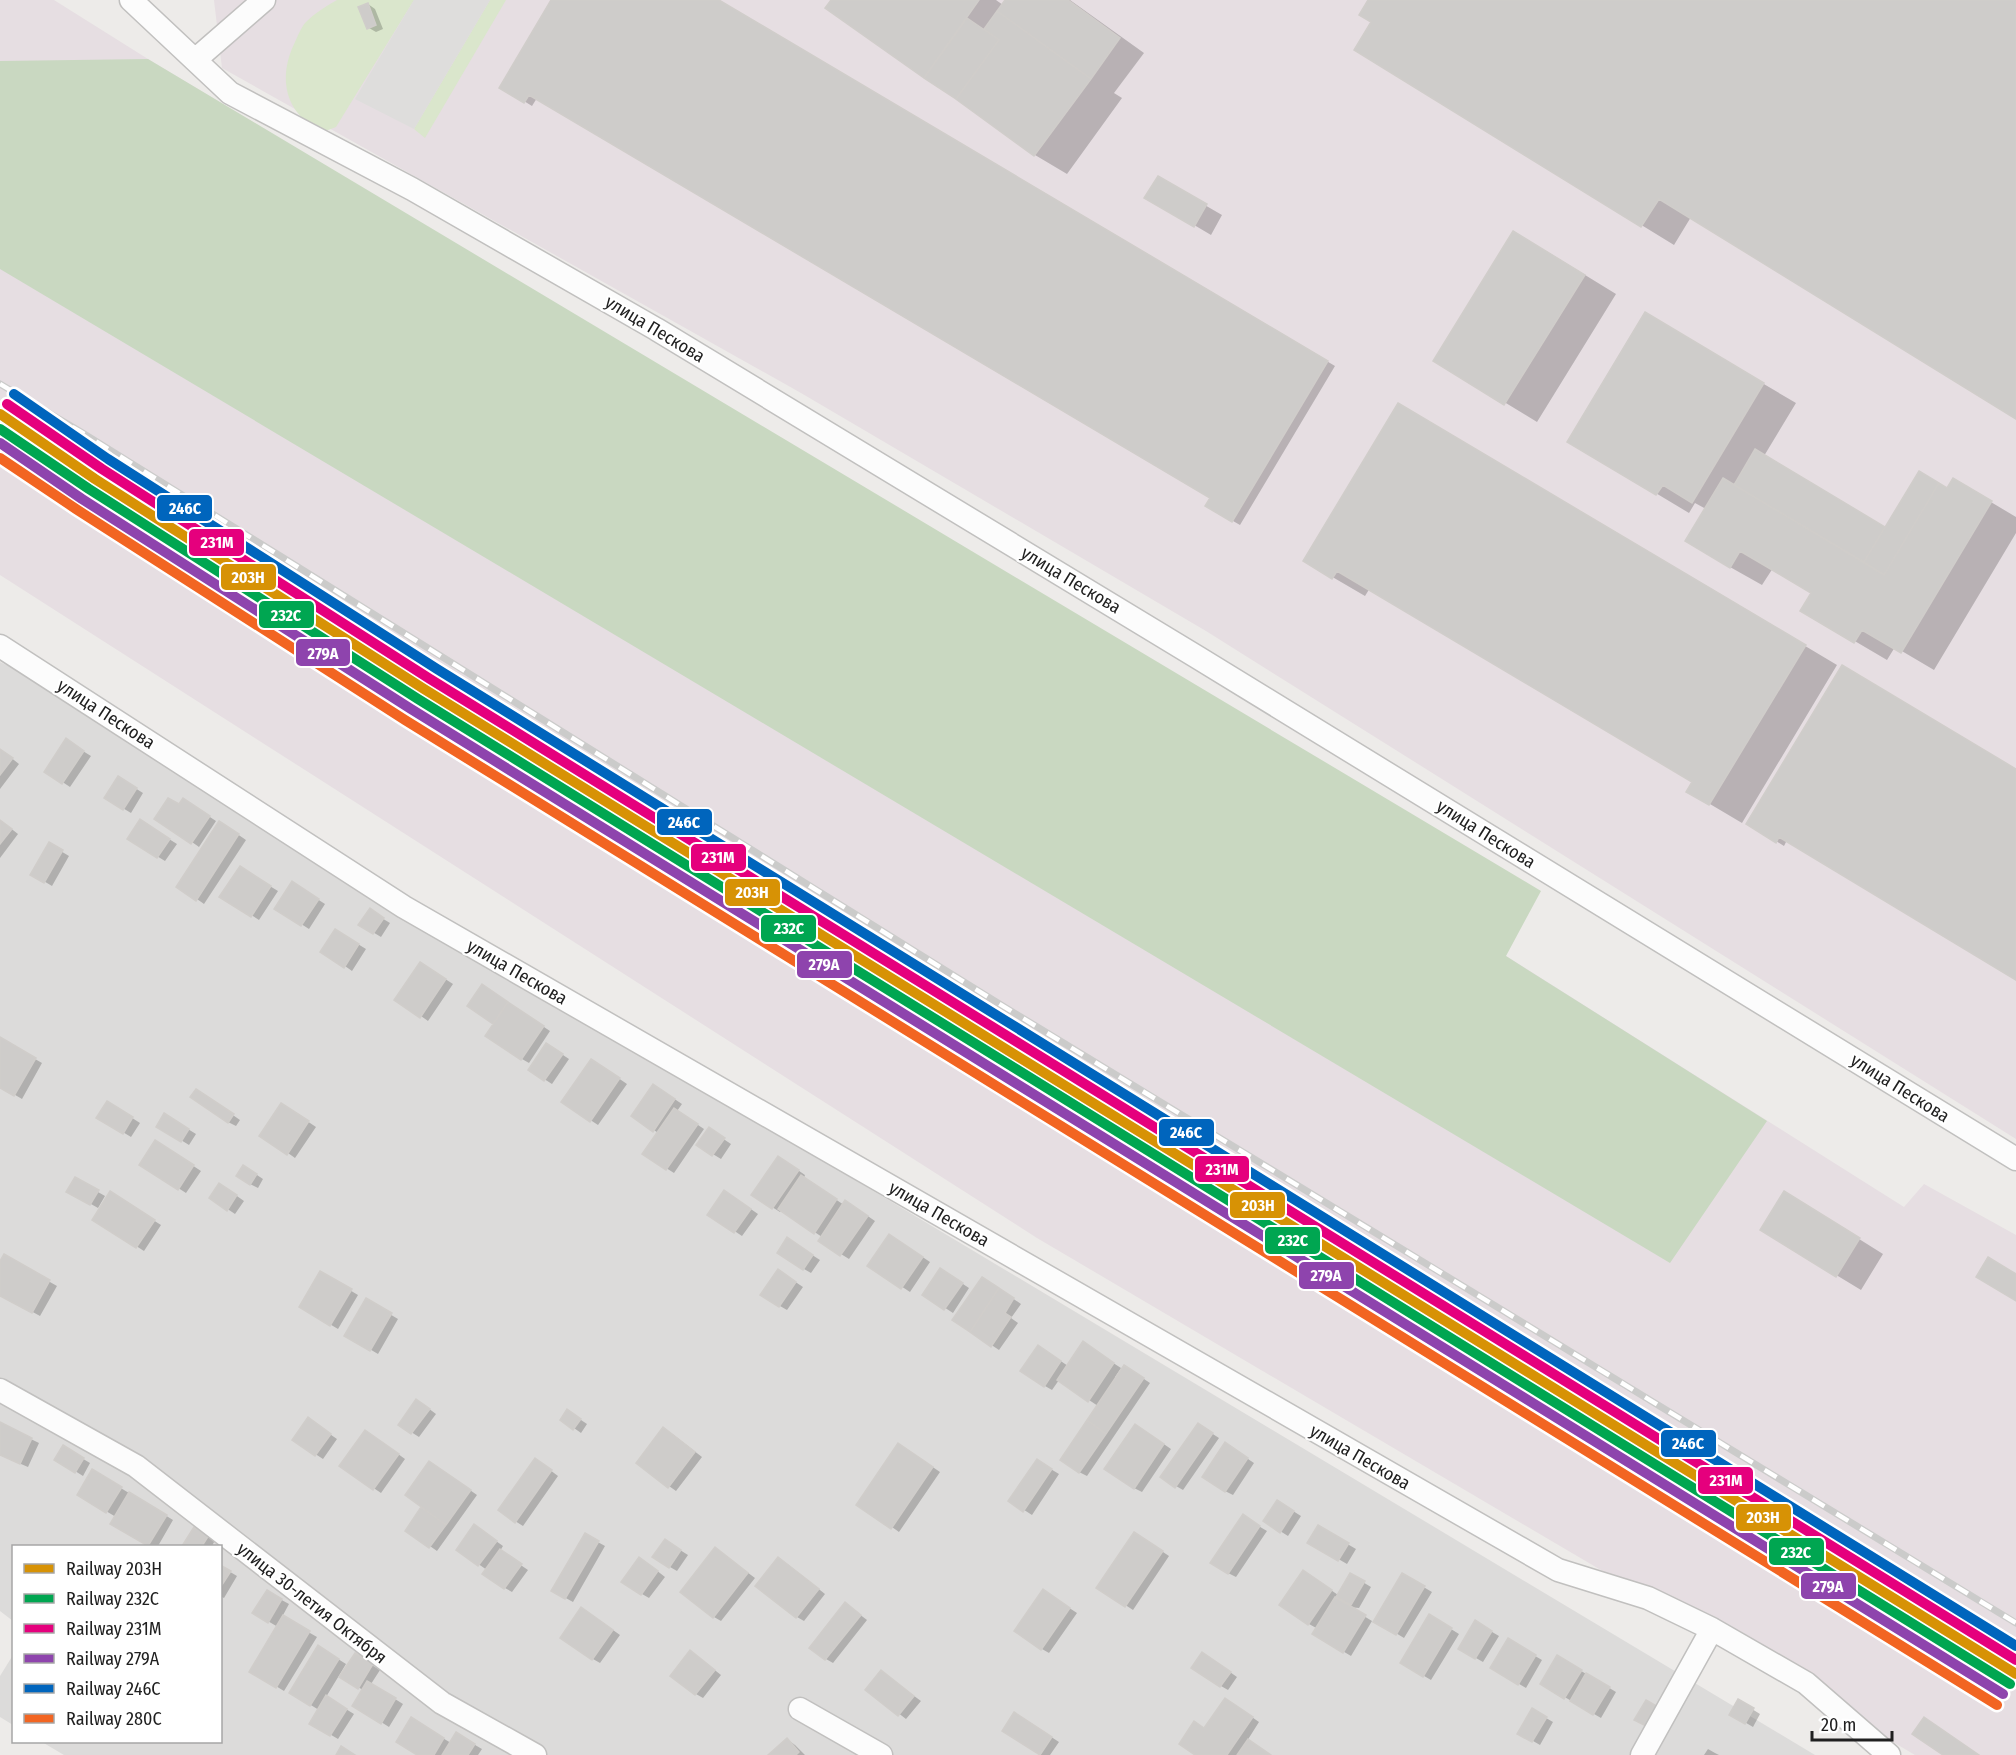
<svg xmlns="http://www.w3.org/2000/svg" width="2016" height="1755" font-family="'Fira Sans Condensed',sans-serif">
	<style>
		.residential { fill: #dcdbda }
		.industrial { fill: #e6dee2 }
		.grass { fill: #dae6cc }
		.forest { fill: #c9d8c1 }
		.parking { fill: #dedddc }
		.shadow { fill: #0003 }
		.building { fill: #ceccca; stroke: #d0cdca; stroke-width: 1.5 }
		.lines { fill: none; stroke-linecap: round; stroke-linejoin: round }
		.street-casing { stroke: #c1c0bf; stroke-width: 25 }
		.street { stroke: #fcfcfc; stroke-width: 22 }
		.rail-casing { stroke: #cbcbca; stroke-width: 7 }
		.rail { stroke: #fff; stroke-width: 4.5; stroke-dasharray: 14; stroke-linecap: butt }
		.rail-1-casing { stroke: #fff; stroke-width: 15 }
		.rail-2-casing { stroke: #fff; stroke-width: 15 }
		.rail-3-casing { stroke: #fff; stroke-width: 15 }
		.rail-4-casing { stroke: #fff; stroke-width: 15 }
		.rail-5-casing { stroke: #fff; stroke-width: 15 }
		.rail-6-casing { stroke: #fff; stroke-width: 15 }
		.rail-1 { stroke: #d79205; stroke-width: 10 }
		.rail-2 { stroke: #00a651; stroke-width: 10 }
		.rail-3 { stroke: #e5007d; stroke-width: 10 }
		.rail-4 { stroke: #8e44ad; stroke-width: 10 }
		.rail-5 { stroke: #0065bd; stroke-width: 10 }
		.rail-6 { stroke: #f26522; stroke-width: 10 }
		.labels { text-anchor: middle; stroke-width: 4.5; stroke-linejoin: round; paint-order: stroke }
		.street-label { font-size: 18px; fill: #202020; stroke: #fff }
		.line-badge { stroke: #fff; stroke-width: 2 }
		.badge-label { font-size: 16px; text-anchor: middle; font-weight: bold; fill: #fff }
	</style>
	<rect width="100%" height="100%" fill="#edebe9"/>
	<path class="residential" d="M0,662L60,690L366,887L1815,1755H64L42,1742H220V1546H14L13,1621L0,1611Z
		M13,1655V1725L0,1717V1676Z"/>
	<path class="industrial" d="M0,0H54L148,59L1008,577L1506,956L1904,1207L1924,1184L2016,1235V1755H1915L1037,1238L0,575Z
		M214,0H2016V1139L1206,631L801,393L222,68Z"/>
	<path class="grass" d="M337,0H414L336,127L323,132C285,115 277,78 295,42C298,36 301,27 306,22C315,13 326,6 337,0Z
		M490,0H506L425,138L414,129Z"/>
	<path class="forest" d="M148,59L1541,891L1506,956L1767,1121L1670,1263L0,269V61Z"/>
	<path class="parking" d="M414,0H490L414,129L355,99Z"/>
	<path class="shadow" d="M553,0H716L1335,366L1240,525L1207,506L1212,497L537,98L532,106L501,87Z
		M833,0H996L1003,5L1006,0H1070L1144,53L1114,93L1122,98L1067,174L1035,155L828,8Z
		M1370,0H2016V417L1691,217L1674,245L1356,50L1373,21Z
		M368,4L375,9L383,29L376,32L369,28Z
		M1158,178L1222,215L1211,235L1147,197Z
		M1546,251L1616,294L1537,422L1435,360Z
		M1677,333L1796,403L1764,456L1886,529L1948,490L1954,480L2016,517V533L1934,670L1895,647L1887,660L1802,610L1813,593L1773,568L1762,585L1730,567L1706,509L1695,503L1689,513L1569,441Z
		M1431,423L1837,665L1742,823L1688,791L1694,781L1370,588L1365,596L1305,561Z
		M73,745L91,756L70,787L46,771Z
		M0,749L19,764L0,789Z
		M2016,771V978L1787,840L1784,846L1748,824Z
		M119,778L143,793L131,813L106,798Z
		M190,804L216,821L199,847L192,842L179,806Z
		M0,820L18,834L0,858Z
		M148,826L177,844L165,861L129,839Z
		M227,827L246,840L204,904L197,899Z
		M49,844L69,856L52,886L32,874Z
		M240,868L278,891L259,920L222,896Z
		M300,888L325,904L309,929L276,908Z
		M370,911L390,923L381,937L361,925Z
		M343,935L366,949L352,971L345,966Z
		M428,968L453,984L428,1021L421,1016Z
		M490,991L550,1031L529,1063L522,1059L495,1023L469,1006Z
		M0,1039L42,1063L22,1099L0,1086Z
		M554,1049L569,1059L552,1084L530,1070Z
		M599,1065L627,1084L598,1125L563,1102Z
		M661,1090L682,1104L677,1111L704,1129L674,1173L644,1154L658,1133L654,1130Z
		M204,1095L240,1120L236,1126L228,1122Z
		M115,1107L140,1123L131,1137L98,1117Z
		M289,1109L316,1127L295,1158L288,1153Z
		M165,1115L196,1134L189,1145L158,1126Z
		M716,1134L731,1144L721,1159L698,1145Z
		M163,1146L201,1171L186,1193L141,1164Z
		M786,1162L805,1175L804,1178L844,1205L853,1206L875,1221L849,1259L820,1241L822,1237L782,1210L780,1212L753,1195Z
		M251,1171L263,1179L258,1188L250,1184Z
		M75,1179L105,1196L98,1208L68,1191Z
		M227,1189L244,1201L235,1214L211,1198Z
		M732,1196L758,1214L742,1236L709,1214Z
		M118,1198L161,1225L144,1251L94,1219Z
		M1808,1207L1883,1254L1861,1290L1762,1230Z
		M897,1240L930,1262L910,1292L869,1265Z
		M795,1244L820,1260L811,1273L804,1269Z
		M4,1256L57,1286L40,1316L0,1294V1264Z
		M321,1273L358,1295L338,1329L301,1307Z
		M948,1274L969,1288L953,1313L924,1294Z
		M785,1275L803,1287L787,1310L780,1306Z
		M990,1283L1021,1304L1011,1318L1018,1323L999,1350L954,1320Z
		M366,1300L398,1319L378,1354L346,1335Z
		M1090,1348L1121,1368L1115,1377L1117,1378L1132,1371L1150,1383L1087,1476L1079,1472L1098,1406L1059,1380L1052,1390L1045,1386L1046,1351L1068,1366Z
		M424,1405L436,1414L419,1437L400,1425Z
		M575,1416L587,1424L581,1433L574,1428Z
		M0,1424L39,1443L28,1467L0,1455Z
		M315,1424L337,1439L323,1459L294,1440Z
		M1205,1429L1219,1438L1183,1490L1176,1486Z
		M1143,1430L1171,1449L1142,1492L1134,1488Z
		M671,1433L702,1457L676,1491L669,1486Z
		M373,1436L405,1459L381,1493L341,1466Z
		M63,1447L90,1463L83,1476L56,1459Z
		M906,1449L940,1472L899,1532L892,1527Z
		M1233,1449L1254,1463L1233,1495L1225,1491Z
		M542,1464L558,1476L523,1526L515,1521Z
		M1044,1465L1059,1474L1032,1515L1010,1501Z
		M437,1467L477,1495L437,1551L407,1530L423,1507Z
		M93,1471L173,1520L158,1546H150L112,1524L116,1517L79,1495Z
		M1285,1506L1301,1516L1288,1536L1280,1531Z
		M1250,1521L1267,1531L1236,1577L1228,1573Z
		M1318,1527L1356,1549L1347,1564L1309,1542Z
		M195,1529L215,1540L212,1546H184Z
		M482,1531L503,1546L500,1551L528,1570L512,1592L505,1588L487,1570L458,1550Z
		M585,1535L605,1546L573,1602L553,1591Z
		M1142,1538L1169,1556L1133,1610L1098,1587Z
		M672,1545L688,1555L677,1571L670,1567Z
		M716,1549L755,1578L721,1621L714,1617Z
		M647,1563L665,1577L649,1598L642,1594Z
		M786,1563L825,1594L804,1621L797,1617Z
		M220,1566L237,1576L224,1598L220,1596Z
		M1351,1575L1371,1587L1359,1608L1349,1607L1372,1621L1351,1656L1314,1634L1318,1629L1309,1624L1311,1576L1338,1595Z
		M1403,1575L1432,1592L1404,1638L1376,1621Z
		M267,1592L289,1604L282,1617L317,1637L284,1691L251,1671L278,1627L254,1613Z
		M1051,1596L1077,1613L1049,1653L1042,1649Z
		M846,1604L867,1620L833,1663L826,1659Z
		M589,1613L620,1635L600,1663L593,1659Z
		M1430,1616L1459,1634L1431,1680L1402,1663Z
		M1475,1622L1499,1636L1483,1662L1460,1649Z
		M1508,1640L1542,1660L1526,1688L1492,1668Z
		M319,1647L346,1664L326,1697L354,1714L338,1739L311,1723L319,1710L291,1693Z
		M355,1655L380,1670L371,1684L403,1704L389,1727L354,1705L363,1690L341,1677Z
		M697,1656L721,1675L703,1698L696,1694Z
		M1558,1657L1616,1692L1601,1718L1542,1684Z
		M1210,1658L1237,1677L1228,1690L1221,1686Z
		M881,1672L921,1701L906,1719L867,1689Z
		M1739,1701L1760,1714L1753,1727L1731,1714Z
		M1233,1704L1259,1722L1247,1741L1269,1755H1198L1205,1729Z
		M1532,1710L1553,1722L1540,1745L1519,1733Z
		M1022,1718L1059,1742L1050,1755H1041L1004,1730Z
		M411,1719L451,1743L456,1734L482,1749L478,1755H420Z
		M788,1740L795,1745L805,1755H771Z
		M1708,1749L1715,1753L1719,1755H1704Z"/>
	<path class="building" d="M551,0H719L1328,361L1232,522L1205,506L1210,498L529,95L524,103L499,88Z
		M831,0H979L924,78L825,8Z
		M1005,0H1068L1120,38L1091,79L997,11Z
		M1368,0H2016V419L1659,199L1641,227L1354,50L1371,22L1359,15Z
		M368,3L376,25L367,29L358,7Z
		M997,11L1091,79L1034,156L956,99L999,40L984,29Z
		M967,18L999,40L956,99L924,78Z
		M1158,176L1207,204L1194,227L1144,198Z
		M1513,231L1585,275L1504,405L1433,361Z
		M1645,312L1764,383L1692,503L1663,485L1656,495L1567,442Z
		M1398,403L1806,645L1709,805L1686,792L1692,782L1337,571L1332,579L1303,561Z
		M1755,449L1885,527L1864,562L1734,485Z
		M1919,471L1939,483L1884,575L1864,562Z
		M1723,478L1884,575L1939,483L1947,488L1953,478L1992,501L1901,653L1862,630L1854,643L1800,611L1811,593L1740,551L1730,568L1685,541Z
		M1842,665L2016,769V980L1779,837L1776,843L1746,824Z
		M66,738L84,751L62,784L44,772Z
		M0,749L13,758L0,775Z
		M118,776L137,788L123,810L104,798Z
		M168,798L179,804L183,798L210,816L191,844L154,819Z
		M140,819L170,839L157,858L127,839Z
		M0,820L12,829L0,844Z
		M219,821L239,834L196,901L176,887Z
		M49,842L63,850L44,883L30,875Z
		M240,866L271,886L251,917L219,897Z
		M292,881L319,899L301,926L274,909Z
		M370,908L384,918L373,934L358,925Z
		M335,929L359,944L344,968L320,952Z
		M420,962L446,979L420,1018L394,1000Z
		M482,984L508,1002L493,1024L467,1006Z
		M508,1002L544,1026L521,1060L485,1036Z
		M0,1037L36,1058L14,1096L0,1088Z
		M546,1043L563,1054L544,1081L528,1070Z
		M591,1059L620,1078L590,1122L561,1102Z
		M653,1084L675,1099L653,1132L631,1116Z
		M196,1089L234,1114L228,1123L190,1097Z
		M107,1101L133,1117L123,1134L96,1118Z
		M281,1103L309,1121L287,1155L259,1136Z
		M674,1108L698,1124L666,1170L642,1154Z
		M164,1113L189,1129L181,1142L156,1127Z
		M709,1127L725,1138L712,1156L696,1145Z
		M155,1140L194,1165L178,1190L139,1165Z
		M778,1156L799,1170L772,1209L751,1195Z
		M243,1165L257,1174L250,1185L236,1176Z
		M801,1175L837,1199L814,1234L778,1209Z
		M75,1177L99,1190L90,1205L66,1192Z
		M219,1183L237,1195L227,1211L209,1198Z
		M724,1190L751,1209L734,1233L707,1215Z
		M110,1191L155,1220L136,1248L92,1220Z
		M1784,1191L1860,1238L1836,1277L1760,1230Z
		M845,1200L868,1216L840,1256L818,1241Z
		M889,1234L923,1257L901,1289L867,1266Z
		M787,1237L813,1255L803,1270L777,1253Z
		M4,1254L50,1280L32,1313L0,1296V1261Z
		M1988,1257L2016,1274V1301L1976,1277Z
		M940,1268L963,1283L944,1310L922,1295Z
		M778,1269L796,1282L779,1307L760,1295Z
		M320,1271L352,1289L330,1326L299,1307Z
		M982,1277L999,1288L970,1332L952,1320Z
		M999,1288L1014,1298L1005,1313L1011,1317L991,1347L970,1332Z
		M366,1298L392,1313L370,1351L344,1336Z
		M1083,1341L1114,1363L1088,1402L1057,1380Z
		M1038,1345L1061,1361L1044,1387L1020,1371Z
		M1124,1365L1144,1378L1106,1434L1087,1420Z
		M416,1399L430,1409L411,1434L398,1425Z
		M567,1409L581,1419L573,1430L560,1420Z
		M308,1417L331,1434L315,1456L292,1440Z
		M1087,1420L1106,1434L1079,1473L1060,1460Z
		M0,1422L32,1438L20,1464L0,1455Z
		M1198,1423L1213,1433L1175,1488L1160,1477Z
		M1135,1424L1164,1444L1134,1489L1104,1469Z
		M663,1427L695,1452L668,1488L636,1463Z
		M365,1430L399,1454L373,1490L339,1466Z
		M1225,1442L1248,1458L1225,1492L1202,1477Z
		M898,1443L933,1467L891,1529L856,1505Z
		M63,1445L84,1458L75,1473L54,1460Z
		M535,1458L552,1470L515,1523L498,1510Z
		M1037,1459L1052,1469L1023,1512L1008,1501Z
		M429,1461L471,1490L446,1525L405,1495Z
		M92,1469L122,1487L106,1513L77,1495Z
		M129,1492L167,1515L148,1546L110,1524Z
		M1277,1500L1294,1511L1280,1533L1263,1521Z
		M421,1507L446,1525L429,1548L405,1531Z
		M1243,1514L1260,1526L1228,1574L1210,1563Z
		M474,1524L497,1541L478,1566L456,1550Z
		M1318,1525L1349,1543L1338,1561L1307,1543Z
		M194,1527L209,1535L202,1546H182Z
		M1134,1532L1163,1551L1125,1607L1096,1588Z
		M585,1533L599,1541L565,1599L551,1591Z
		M665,1539L681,1550L669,1568L652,1557Z
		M715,1547L748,1573L713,1618L680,1592Z
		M500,1549L522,1564L504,1589L482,1574Z
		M639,1557L658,1571L641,1595L621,1582Z
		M778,1557L819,1589L796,1618L755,1586Z
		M220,1565L231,1571L220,1588Z
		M1303,1570L1332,1590L1308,1625L1279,1605Z
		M1350,1573L1365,1581L1351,1605L1336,1597Z
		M1402,1573L1425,1586L1396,1635L1373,1622Z
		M1043,1589L1070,1608L1041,1650L1014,1631Z
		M267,1590L282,1599L268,1623L252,1613Z
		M1335,1597L1366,1615L1343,1653L1312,1634Z
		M845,1602L861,1615L825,1660L809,1648Z
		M581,1607L613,1630L592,1660L560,1638Z
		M1429,1614L1452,1628L1423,1677L1400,1663Z
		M283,1615L310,1631L276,1688L249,1672Z
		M1475,1620L1492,1631L1475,1659L1458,1649Z
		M1508,1638L1536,1655L1518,1685L1490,1668Z
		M318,1645L339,1659L310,1706L289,1693Z
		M690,1650L715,1670L695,1695L670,1676Z
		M1202,1652L1231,1672L1220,1687L1191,1668Z
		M355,1653L373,1664L358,1689L339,1677Z
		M1557,1655L1582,1670L1564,1699L1540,1684Z
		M881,1670L914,1696L898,1716L865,1690Z
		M1586,1673L1610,1687L1593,1715L1570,1701Z
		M367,1681L396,1698L381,1724L352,1706Z
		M326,1695L347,1709L330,1736L309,1724Z
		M1225,1698L1253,1717L1227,1755H1195L1179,1744L1194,1721L1204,1728Z
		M1738,1699L1754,1708L1745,1724L1729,1715Z
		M1646,1700L1660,1708L1648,1727L1634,1720Z
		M1532,1708L1547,1717L1532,1742L1517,1734Z
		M1014,1712L1052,1737L1040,1755L1002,1731Z
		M411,1717L444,1738L434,1755H417L396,1742Z
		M1924,1717L1979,1755H1943L1912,1734Z
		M456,1732L475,1744L468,1755H442Z
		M787,1738L799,1752L796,1755H768Z
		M1248,1739L1271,1755H1237Z
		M341,1746L355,1755H336Z"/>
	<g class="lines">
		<defs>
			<path id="street" d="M131,0L230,93L412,189L656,329L1197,657L2016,1159
				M195,60L264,0
				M0,646L404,907L1558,1570L1648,1598L1712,1629L1806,1683L1889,1755
				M0,1390L136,1466L442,1703L535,1755
				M800,1709L881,1755
				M1642,1755L1712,1629"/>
		</defs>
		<use href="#street" class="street-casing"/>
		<use href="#street" class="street"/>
		<defs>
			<path id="rail" d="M0,384L81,432L993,1000L2016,1623"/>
		</defs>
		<use href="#rail" class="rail-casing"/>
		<use href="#rail" class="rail"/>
		<defs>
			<path id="rail-1" d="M0,414L95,479L424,689L2016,1674"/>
			<path id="rail-2" d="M0,429L89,489L418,699L2010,1684"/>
			<path id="rail-3" d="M7,404L102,469L430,679L2016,1660"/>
			<path id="rail-4" d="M0,443L82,499L411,709L2003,1694"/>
			<path id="rail-5" d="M14,394L108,459L437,669L2016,1646"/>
			<path id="rail-6" d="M0,458L76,509L405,720L1997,1705"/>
		</defs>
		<use href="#rail-1" class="rail-1-casing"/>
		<use href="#rail-2" class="rail-2-casing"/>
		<use href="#rail-3" class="rail-3-casing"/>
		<use href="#rail-4" class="rail-4-casing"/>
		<use href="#rail-5" class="rail-5-casing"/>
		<use href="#rail-6" class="rail-6-casing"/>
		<use href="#rail-1" class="rail-1"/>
		<use href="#rail-2" class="rail-2"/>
		<use href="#rail-3" class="rail-3"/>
		<use href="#rail-4" class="rail-4"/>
		<use href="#rail-5" class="rail-5"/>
		<use href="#rail-6" class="rail-6"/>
	</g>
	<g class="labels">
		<g class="street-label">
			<text transform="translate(655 329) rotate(31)" y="6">улица Пескова</text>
			<text transform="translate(1071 580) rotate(31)" y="6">улица Пескова</text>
			<text transform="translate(106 714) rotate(33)" y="6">улица Пескова</text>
			<text transform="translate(1486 834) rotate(32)" y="6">улица Пескова</text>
			<text transform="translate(517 972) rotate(30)" y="6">улица Пескова</text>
			<text transform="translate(1900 1088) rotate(32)" y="6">улица Пескова</text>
			<text transform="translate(939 1214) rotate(30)" y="6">улица Пескова</text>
			<text transform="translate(1360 1457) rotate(30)" y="6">улица Пескова</text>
			<text transform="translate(312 1603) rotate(38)" y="6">улица 30-летия Октября</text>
		</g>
	</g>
	<g class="line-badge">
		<rect x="156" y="494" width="57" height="28" rx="6" fill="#0065bd"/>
		<rect x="188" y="528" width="57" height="29" rx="6" fill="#e5007d"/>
		<rect x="220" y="563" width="57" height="28" rx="6" fill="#d79205"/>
		<rect x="258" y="600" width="57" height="29" rx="6" fill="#00a651"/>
		<rect x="295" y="638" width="56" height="29" rx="6" fill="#8e44ad"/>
		<rect x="656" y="808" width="57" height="28" rx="6" fill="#0065bd"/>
		<rect x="690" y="843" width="57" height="29" rx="6" fill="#e5007d"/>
		<rect x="724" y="878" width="57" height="29" rx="6" fill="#d79205"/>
		<rect x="760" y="914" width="57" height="29" rx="6" fill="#00a651"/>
		<rect x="796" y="950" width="57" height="29" rx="6" fill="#8e44ad"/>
		<rect x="1158" y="1118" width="57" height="29" rx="6" fill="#0065bd"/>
		<rect x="1194" y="1155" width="56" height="28" rx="6" fill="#e5007d"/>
		<rect x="1229" y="1191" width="57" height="28" rx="6" fill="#d79205"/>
		<rect x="1264" y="1226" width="57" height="29" rx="6" fill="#00a651"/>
		<rect x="1298" y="1261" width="57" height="29" rx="6" fill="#8e44ad"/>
		<rect x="1660" y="1429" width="57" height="29" rx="6" fill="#0065bd"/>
		<rect x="1697" y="1466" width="57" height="29" rx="6" fill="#e5007d"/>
		<rect x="1735" y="1503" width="57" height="29" rx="6" fill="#d79205"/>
		<rect x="1768" y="1537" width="57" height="29" rx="6" fill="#00a651"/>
		<rect x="1800" y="1572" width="57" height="28" rx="6" fill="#8e44ad"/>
	</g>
	<g class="badge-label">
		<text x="185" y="514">246С</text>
		<text x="217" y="548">231М</text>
		<text x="248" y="583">203Н</text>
		<text x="286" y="621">232C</text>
		<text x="323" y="659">279А</text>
		<text x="684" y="828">246С</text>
		<text x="718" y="863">231М</text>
		<text x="752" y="898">203Н</text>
		<text x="789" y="934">232C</text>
		<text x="824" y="970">279А</text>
		<text x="1186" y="1138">246С</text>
		<text x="1222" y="1175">231М</text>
		<text x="1258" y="1211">203Н</text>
		<text x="1293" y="1246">232C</text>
		<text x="1326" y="1281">279А</text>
		<text x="1688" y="1449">246С</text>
		<text x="1726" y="1486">231М</text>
		<text x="1763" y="1523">203Н</text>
		<text x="1796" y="1558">232C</text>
		<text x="1828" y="1592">279А</text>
	</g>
	<rect x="12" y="1545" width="210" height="198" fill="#ffffff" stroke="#a6a6a6" stroke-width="1.5"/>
	<rect x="24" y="1564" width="30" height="9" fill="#d79205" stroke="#a6a6a6" stroke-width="1.5"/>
	<text x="66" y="1575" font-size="18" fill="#202020">Railway 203Н</text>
	<rect x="24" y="1594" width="30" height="9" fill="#00a651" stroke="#a6a6a6" stroke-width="1.5"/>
	<text x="66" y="1605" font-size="18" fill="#202020">Railway 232C</text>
	<rect x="24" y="1624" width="30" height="9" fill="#e5007d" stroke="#a6a6a6" stroke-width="1.5"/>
	<text x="66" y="1635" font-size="18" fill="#202020">Railway 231М</text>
	<rect x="24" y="1654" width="30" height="9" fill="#8e44ad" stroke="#a6a6a6" stroke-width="1.5"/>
	<text x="66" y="1665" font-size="18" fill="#202020">Railway 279А</text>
	<rect x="24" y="1684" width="30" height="9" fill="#0065bd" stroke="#a6a6a6" stroke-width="1.5"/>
	<text x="66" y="1695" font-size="18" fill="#202020">Railway 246С</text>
	<rect x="24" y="1714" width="30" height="9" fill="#f26522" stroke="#a6a6a6" stroke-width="1.5"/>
	<text x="66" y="1725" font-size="18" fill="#202020">Railway 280С</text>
	<path d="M1812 1731v9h80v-9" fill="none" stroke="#202020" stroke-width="3"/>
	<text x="1821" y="1731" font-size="18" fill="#202020" stroke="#ffffff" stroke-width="4.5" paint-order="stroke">20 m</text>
</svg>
